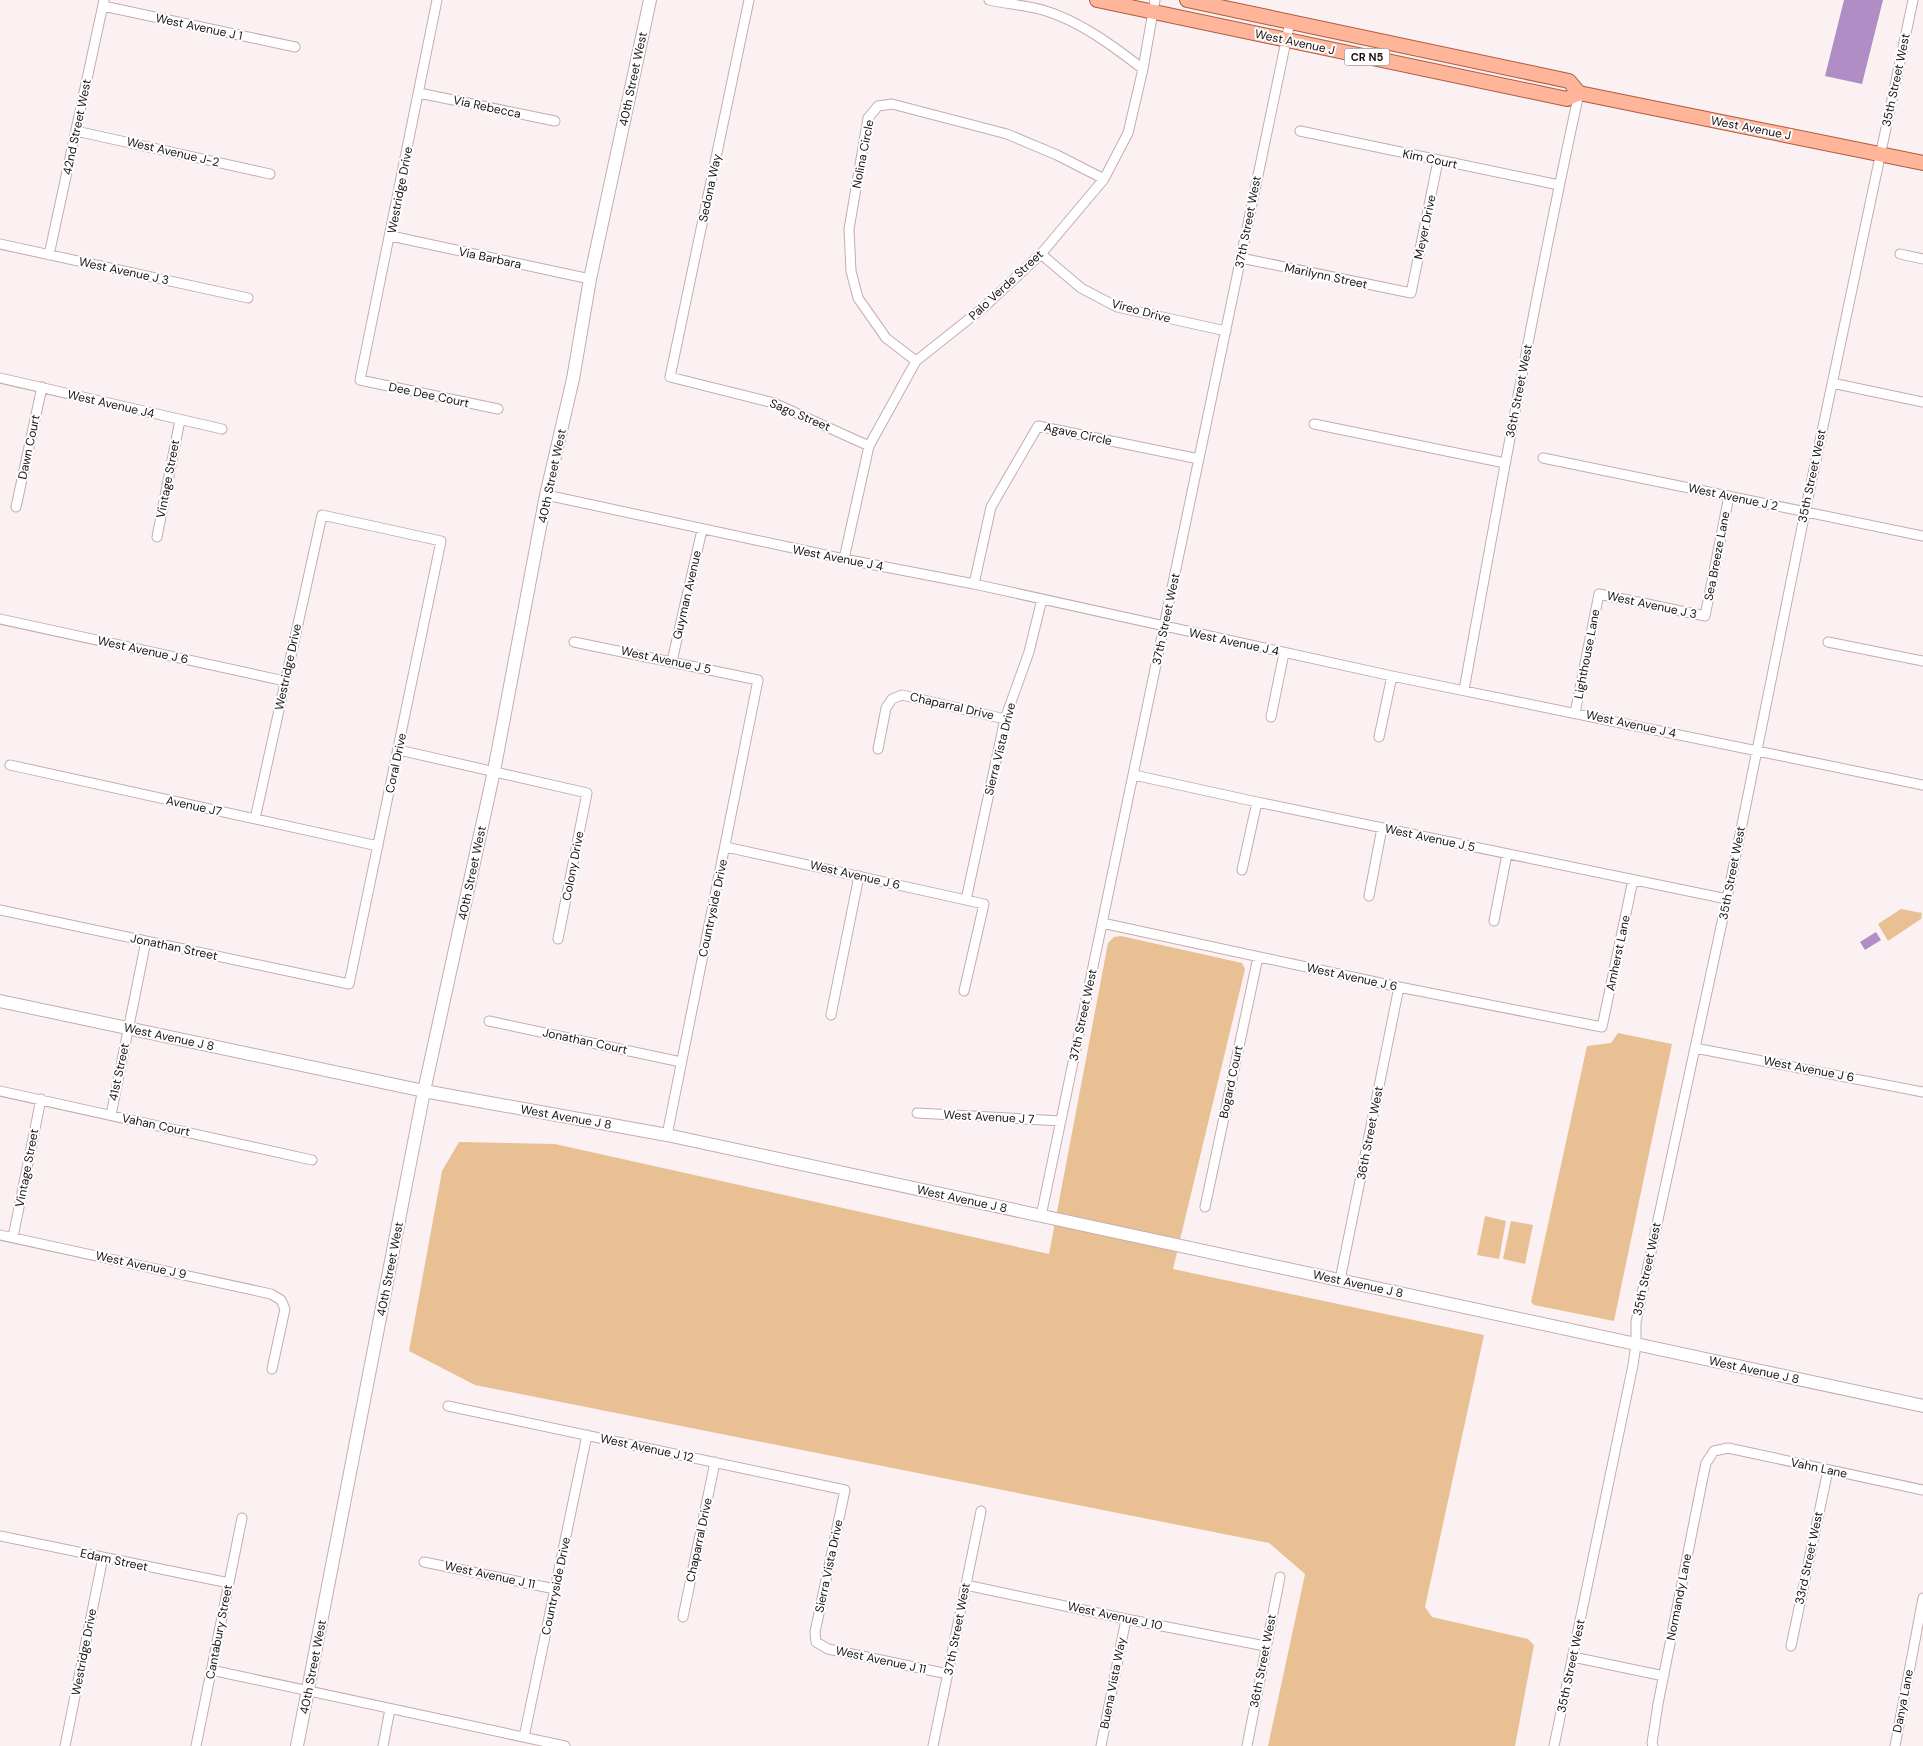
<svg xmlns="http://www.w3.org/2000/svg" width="1923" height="1746" font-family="'DM Sans',sans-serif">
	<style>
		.green { fill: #e8c093 }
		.water { fill: #b18dc6 }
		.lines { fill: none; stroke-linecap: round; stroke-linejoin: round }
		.street-casing { stroke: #c5acae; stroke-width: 11 }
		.secondary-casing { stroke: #c5acae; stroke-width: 14 }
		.primary-casing { stroke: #ae5b3f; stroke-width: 16 }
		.street { stroke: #fff; stroke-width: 9 }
		.secondary { stroke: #fff; stroke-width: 12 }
		.primary { stroke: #feb59a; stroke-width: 14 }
		.labels { text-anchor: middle; stroke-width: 4; stroke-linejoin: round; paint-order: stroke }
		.shield { fill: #fff; stroke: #5f5859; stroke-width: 1 }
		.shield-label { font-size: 11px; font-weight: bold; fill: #1a1112 }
		.street-label { font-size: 12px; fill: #1a1112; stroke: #fff }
	</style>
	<rect width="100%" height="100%" fill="#fcf1f2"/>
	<path class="green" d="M1901,909L1922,913L1921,919L1888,941L1878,924Z
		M1121,936L1242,963L1245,969L1173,1269L1484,1335L1425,1607L1432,1617L1528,1639L1534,1645L1515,1746H1268L1305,1574L1269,1543L475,1385L409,1351L442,1171L459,1142L555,1144L1049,1254L1108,943L1114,937Z
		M1618,1033L1672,1044L1614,1321L1534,1305L1531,1302L1587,1046L1611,1043Z
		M1485,1216L1506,1221L1499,1259L1477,1255Z
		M1511,1221L1533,1225L1525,1264L1503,1259Z"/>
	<path class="water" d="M1844,0H1883L1862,84L1825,76Z
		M1876,932L1881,940L1865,950L1860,942Z"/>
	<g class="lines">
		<defs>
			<path id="street" d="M437,0L360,380L498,409
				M749,0L670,377L774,403L869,446
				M989,0C1006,4 1025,5 1043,10C1080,21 1113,46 1143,69
				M103,6L295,47
				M419,93L555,121
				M76,131L270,174
				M1300,131L1559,185
				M391,236L590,279
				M0,244L248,298
				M1041,254L1081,288L1117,307L1226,331
				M1900,254L1923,259
				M49,255L104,0
				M1241,258L1411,293L1438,161
				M916,361L886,338L858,298L851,271L849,229L868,118L878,106L892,104L1007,134L1057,155L1104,179
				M0,378L222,429
				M1832,383L1923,402
				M1314,424L1505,463
				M1543,458L1923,536
				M546,495L844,559L974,584L1392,676L1923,785
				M16,507L42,387
				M157,537L180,420
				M844,559L869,446L916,361L984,307L1041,254L1104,179L1128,133L1143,69L1155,0
				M974,584L991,507L1038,426L1199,459
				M0,619L285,681
				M574,642L758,680L667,1135
				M1828,642L1923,661
				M672,661L702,530
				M1464,690C1500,491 1536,291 1579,93
				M1575,713L1599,594L1705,616L1729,496
				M1271,717L1284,653
				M1379,737L1392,676
				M878,749L886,708L892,699L902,695L1005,719
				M399,750L587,793L558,939
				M10,765L378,846
				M1134,775L1257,802L1727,899
				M726,847L984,904L964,991
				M1242,870L1257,802
				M1369,896L1382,828
				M966,900L1005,719L1029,652L1042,599
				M0,910L349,984L441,541L322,515L255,819
				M1494,921L1507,854
				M1102,923L1399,987L1602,1027L1633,880
				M831,1015L859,876
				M489,1021L681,1062
				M1695,1048L1923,1092
				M0,1091L312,1160
				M917,1113L1061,1121
				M111,1115L146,941
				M1205,1207L1258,957
				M1041,1216L1290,22
				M0,1235L271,1294L281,1300L285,1309L272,1369
				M13,1237L41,1099
				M1340,1280L1399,987
				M448,1406L845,1490L815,1632L816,1642L828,1649L948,1674
				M0,1536L229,1583
				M424,1562L555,1589
				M966,1585L1126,1619L1265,1646
				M683,1617L715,1462
				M1791,1646L1828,1470
				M1573,1657L1664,1676
				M211,1670L565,1746
				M524,1737L587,1435
				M65,1746L103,1557
				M196,1746L242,1518
				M383,1746L390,1709
				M933,1746L981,1511
				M1101,1746L1126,1619
				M1247,1746L1280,1577
				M1554,1746L1633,1365L1636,1345V1322L1727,899L1805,512L1913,0
				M1653,1746L1652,1743L1658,1704L1702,1482L1706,1463L1714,1451L1728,1448L1923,1490
				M1895,1746L1923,1598"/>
			<path id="secondary" d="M0,1001L424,1091L667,1135L1923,1406
				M297,1746L424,1091L494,771L546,495L573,379L590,279L650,0"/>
			<path id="primary" d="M1097,0L1567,99L1579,93L1923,163
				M1187,0L1569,81L1579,93"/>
		</defs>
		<use href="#street" class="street-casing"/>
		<use href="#secondary" class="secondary-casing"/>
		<use href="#primary" class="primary-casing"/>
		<use href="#street" class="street"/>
		<use href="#secondary" class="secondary"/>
		<use href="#primary" class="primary"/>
	</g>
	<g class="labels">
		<rect class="shield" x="1344.5" y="48.5" width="45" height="17" rx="4"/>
		<g class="shield-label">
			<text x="1367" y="61">CR N5</text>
		</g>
		<g class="street-label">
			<text transform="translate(199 27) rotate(12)" y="4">West Avenue J 1</text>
			<text transform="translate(1295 42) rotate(12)" y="4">West Avenue J</text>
			<text transform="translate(633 79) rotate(-78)" y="4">40th Street West</text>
			<text transform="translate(1896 80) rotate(-78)" y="4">35th Street West</text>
			<text transform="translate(487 107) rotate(12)" y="4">Via Rebecca</text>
			<text transform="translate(77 127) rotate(-78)" y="4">42nd Street West</text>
			<text transform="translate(1751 128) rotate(11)" y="4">West Avenue J</text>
			<text transform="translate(173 152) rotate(13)" y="4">West Avenue J-2</text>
			<text transform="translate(863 154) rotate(-79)" y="4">Nolina Circle</text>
			<text transform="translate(1430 159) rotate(12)" y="4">Kim Court</text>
			<text transform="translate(710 188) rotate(-78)" y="4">Sedona Way</text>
			<text transform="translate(400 190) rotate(-79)" y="4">Westridge Drive</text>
			<text transform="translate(1248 222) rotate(-79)" y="4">37th Street West</text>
			<text transform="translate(1425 227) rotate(-78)" y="4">Meyer Drive</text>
			<text transform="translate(490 258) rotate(12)" y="4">Via Barbara</text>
			<text transform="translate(124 271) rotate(12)" y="4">West Avenue J 3</text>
			<text transform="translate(1326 276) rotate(12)" y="4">Marilynn Street</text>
			<text transform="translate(1006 285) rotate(-43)" y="4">Palo Verde Street</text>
			<text transform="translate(1141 311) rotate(15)" y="4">Vireo Drive</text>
			<text transform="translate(1519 391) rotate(-79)" y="4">36th Street West</text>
			<text transform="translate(429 395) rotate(12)" y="4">Dee Dee Court</text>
			<text transform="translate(111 404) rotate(13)" y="4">West Avenue J4</text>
			<text transform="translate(800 415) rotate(23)" y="4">Sago Street</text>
			<text transform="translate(1078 434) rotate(12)" y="4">Agave Circle</text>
			<text transform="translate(29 447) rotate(-78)" y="4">Dawn Court</text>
			<text transform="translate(552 476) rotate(-78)" y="4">40th Street West</text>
			<text transform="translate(1812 476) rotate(-78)" y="4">35th Street West</text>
			<text transform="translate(168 479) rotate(-79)" y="4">Vintage Street</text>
			<text transform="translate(1733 497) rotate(12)" y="4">West Avenue J 2</text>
			<text transform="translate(1717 556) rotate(-79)" y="4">Sea Breeze Lane</text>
			<text transform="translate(838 558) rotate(11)" y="4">West Avenue J 4</text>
			<text transform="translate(687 595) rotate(-77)" y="4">Guyman Avenue</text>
			<text transform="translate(1652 605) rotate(12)" y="4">West Avenue J 3</text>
			<text transform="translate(1166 619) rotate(-78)" y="4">37th Street West</text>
			<text transform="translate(1234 642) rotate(12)" y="4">West Avenue J 4</text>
			<text transform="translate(143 650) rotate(12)" y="4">West Avenue J 6</text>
			<text transform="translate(1587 654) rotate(-79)" y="4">Lighthouse Lane</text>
			<text transform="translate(666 660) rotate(12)" y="4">West Avenue J 5</text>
			<text transform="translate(288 667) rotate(-78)" y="4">Westridge Drive</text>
			<text transform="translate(952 706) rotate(13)" y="4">Chaparral Drive</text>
			<text transform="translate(1631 724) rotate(12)" y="4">West Avenue J 4</text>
			<text transform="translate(1000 749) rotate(-76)" y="4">Sierra Vista Drive</text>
			<text transform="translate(396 763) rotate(-78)" y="4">Coral Drive</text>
			<text transform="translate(194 806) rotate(12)" y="4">Avenue J7</text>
			<text transform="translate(1430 838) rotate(12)" y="4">West Avenue J 5</text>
			<text transform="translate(573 866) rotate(-79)" y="4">Colony Drive</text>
			<text transform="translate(472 873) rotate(-78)" y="4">40th Street West</text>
			<text transform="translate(1732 873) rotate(-79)" y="4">35th Street West</text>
			<text transform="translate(855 875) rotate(13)" y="4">West Avenue J 6</text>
			<text transform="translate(713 908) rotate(-78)" y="4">Countryside Drive</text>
			<text transform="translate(174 947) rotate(12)" y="4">Jonathan Street</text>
			<text transform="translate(1618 953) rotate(-78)" y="4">Amherst Lane</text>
			<text transform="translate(1352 977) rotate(12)" y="4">West Avenue J 6</text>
			<text transform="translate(1083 1015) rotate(-78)" y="4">37th Street West</text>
			<text transform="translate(169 1037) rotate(12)" y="4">West Avenue J 8</text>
			<text transform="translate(585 1041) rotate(12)" y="4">Jonathan Court</text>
			<text transform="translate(1809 1069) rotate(11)" y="4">West Avenue J 6</text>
			<text transform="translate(119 1072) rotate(-78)" y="4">41st Street</text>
			<text transform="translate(1231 1082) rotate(-78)" y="4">Bogard Court</text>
			<text transform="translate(566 1117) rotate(10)" y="4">West Avenue J 8</text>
			<text transform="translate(989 1117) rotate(3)" y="4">West Avenue J 7</text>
			<text transform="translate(156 1125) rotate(12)" y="4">Vahan Court</text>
			<text transform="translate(1370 1133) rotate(-79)" y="4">36th Street West</text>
			<text transform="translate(27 1168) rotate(-79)" y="4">Vintage Street</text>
			<text transform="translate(962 1199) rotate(12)" y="4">West Avenue J 8</text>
			<text transform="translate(141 1265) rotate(12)" y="4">West Avenue J 9</text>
			<text transform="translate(390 1269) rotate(-79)" y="4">40th Street West</text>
			<text transform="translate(1647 1269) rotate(-78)" y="4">35th Street West</text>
			<text transform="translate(1358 1284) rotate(12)" y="4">West Avenue J 8</text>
			<text transform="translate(1754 1370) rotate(12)" y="4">West Avenue J 8</text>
			<text transform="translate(647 1448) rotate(12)" y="4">West Avenue J 12</text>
			<text transform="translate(1819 1468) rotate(12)" y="4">Vahn Lane</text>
			<text transform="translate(699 1540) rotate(-78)" y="4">Chaparral Drive</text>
			<text transform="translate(1809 1558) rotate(-78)" y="4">33rd Street West</text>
			<text transform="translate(114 1560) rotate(12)" y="4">Edam Street</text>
			<text transform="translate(829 1566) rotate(-78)" y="4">Sierra Vista Drive</text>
			<text transform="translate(490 1575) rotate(12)" y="4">West Avenue J 11</text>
			<text transform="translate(556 1586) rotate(-78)" y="4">Countryside Drive</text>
			<text transform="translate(1679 1597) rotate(-79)" y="4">Normandy Lane</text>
			<text transform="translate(1115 1616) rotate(12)" y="4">West Avenue J 10</text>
			<text transform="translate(957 1629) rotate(-79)" y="4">37th Street West</text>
			<text transform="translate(219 1632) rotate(-79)" y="4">Cantabury Street</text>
			<text transform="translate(84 1652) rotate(-79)" y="4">Westridge Drive</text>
			<text transform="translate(881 1660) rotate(12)" y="4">West Avenue J 11</text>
			<text transform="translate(1263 1661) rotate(-79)" y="4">36th Street West</text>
			<text transform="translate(1571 1666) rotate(-78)" y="4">35th Street West</text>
			<text transform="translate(313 1667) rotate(-79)" y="4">40th Street West</text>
			<text transform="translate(1113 1683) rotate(-79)" y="4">Buena Vista Way</text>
			<text transform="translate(1903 1701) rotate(-79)" y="4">Danya Lane</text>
		</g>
	</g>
</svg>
